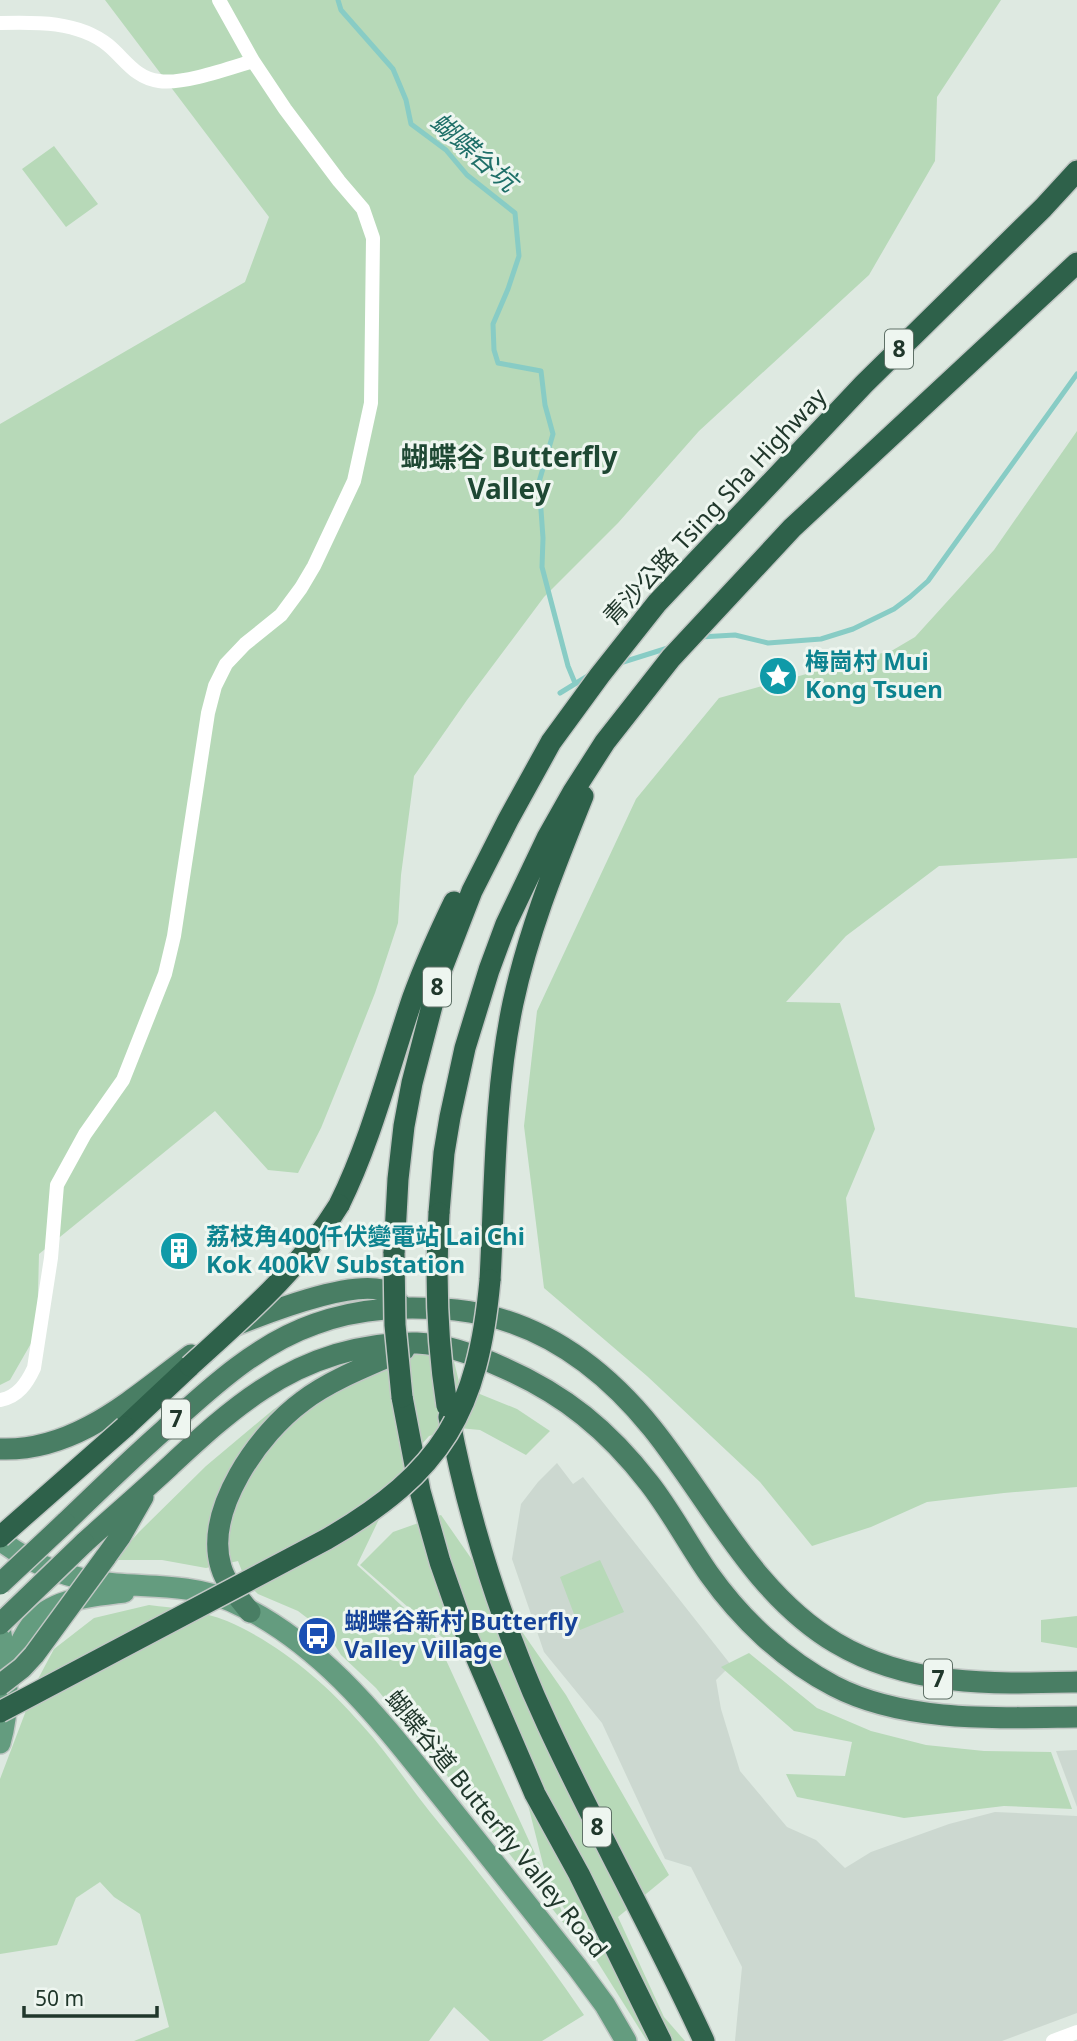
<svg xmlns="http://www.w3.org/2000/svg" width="1077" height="2041" font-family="'Noto Sans','Noto Sans TC',sans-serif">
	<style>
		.built { fill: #ccd8d0 }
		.green { fill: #b7d9b8 }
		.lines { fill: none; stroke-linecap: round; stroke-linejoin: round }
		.stream { stroke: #88ccc5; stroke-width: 5 }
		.primary-casing { stroke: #c1c7c4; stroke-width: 24 }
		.trunk-casing { stroke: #c1c7c4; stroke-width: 24 }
		.motorway-casing { stroke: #c1c7c4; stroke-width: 24 }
		.minor { stroke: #fff; stroke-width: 14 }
		.primary { stroke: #649c7f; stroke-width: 21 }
		.trunk { stroke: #497e64; stroke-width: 21 }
		.motorway { stroke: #2e614a; stroke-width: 21 }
		.trunk-bridge-casing { stroke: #c1c7c4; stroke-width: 24; stroke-linecap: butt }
		.motorway-bridge-casing { stroke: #c1c7c4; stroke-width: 24; stroke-linecap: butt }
		.trunk-bridge { stroke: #497e64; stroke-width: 21 }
		.motorway-bridge { stroke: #2e614a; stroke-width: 21 }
		.labels { text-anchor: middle; stroke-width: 6; stroke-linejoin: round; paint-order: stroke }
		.shield { fill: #eef6f0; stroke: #5e7066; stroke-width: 2 }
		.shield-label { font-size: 23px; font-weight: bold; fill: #20372b }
		.street-label { font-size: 24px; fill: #20372b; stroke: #eef6f0 }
		.culture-label { font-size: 24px; font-weight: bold; fill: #0d838f; stroke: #eef6f0; text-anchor: start }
		.transit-label { font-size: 24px; font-weight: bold; fill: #164399; stroke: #eef6f0; text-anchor: start }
		.water-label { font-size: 26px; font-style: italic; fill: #1e6f68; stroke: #eef6f0 }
		.quarter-label { font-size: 28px; font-weight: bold; fill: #1e4833; stroke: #eef6f0 }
	</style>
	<rect width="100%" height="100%" fill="#dee9e1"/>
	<path class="built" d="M557,1463L573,1484L583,1477L731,1665L716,1680L721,1709L740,1771L787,1827L816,1840L845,1868L871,1852L949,1824L995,1812L1077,1816V2013L1002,2041H735L742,1967L691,1867L665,1859L602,1723L544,1652L512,1559L521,1504L538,1482Z
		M1077,1750V1807L1056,1751Z"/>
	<path class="green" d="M105,0H1001L937,97L935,161L869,275L699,431L618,523L544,597L467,700L414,776L401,875L398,923L375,993L347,1064L321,1128L298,1173L268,1170L215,1111L39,1254L37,1333L10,1380L0,1385V424L245,282L269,217Z
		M54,146L98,204L66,227L22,169Z
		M1077,431V858L939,866L846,936L786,1002L840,1003L875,1129L846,1198L855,1297L1077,1328V1487L1004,1493L927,1502L871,1527L812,1546L760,1482L647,1376L544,1288L524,1126L537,1011L636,799L719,698L893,650L915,637L994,550Z
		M451,1349L460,1386L517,1409L550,1431L526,1455L480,1430L459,1428L429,1436L407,1461L357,1565L435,1636L547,1880L498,1686L360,1565L393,1532L441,1515L566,1695L669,1875L618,1917L664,2017L685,2041H647L552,1889L572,1934L487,1825L376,1688L341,1655L327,1633L298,1611L258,1594L247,1584L238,1561L206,1568L162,1560H114L139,1532L206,1466L274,1409L333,1374L410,1351Z
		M600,1560L624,1612L580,1630L560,1577Z
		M149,1605C175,1608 202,1611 227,1621C278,1643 325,1682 361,1724C386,1751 407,1783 430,1812C484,1878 536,1945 584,2015L542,2041H490L454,2007L429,2041H134L169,2027L140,1914L114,1897L100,1882L76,1898L57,1945L0,1954V1779L38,1679L54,1649L94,1618Z
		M1077,1616V1648L1041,1642V1620Z
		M749,1653L817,1708L871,1731L926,1745L984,1751L1051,1752L1072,1809L1004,1806L904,1818L797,1797L786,1774L845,1776L852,1742L794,1731L721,1667Z"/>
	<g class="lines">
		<path class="stream" d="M338,0L341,10L393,69L406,100L411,124L446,150L467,175L515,213L519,256L508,289L493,324L494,350L498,363L541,371L545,405L553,434L539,482L543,538L542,567L568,666L575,683
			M700,637L735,635L768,643L821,639L853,629L894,609L910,597L928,581L1077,374
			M620,663L671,647
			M560,693L591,674"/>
		<defs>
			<path id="primary" d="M0,1540C35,1567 72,1580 116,1584C155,1587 194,1585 231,1601C324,1643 384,1725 445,1801C489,1857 533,1912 577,1967L605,2005L626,2041
				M0,1629C8,1667 11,1705 0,1743
				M8,1670C15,1655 21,1639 31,1625C51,1598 93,1596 124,1592"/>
			<path id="trunk" d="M236,1325C269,1312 348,1281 382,1290C389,1292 397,1302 403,1307
				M0,1449C76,1452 134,1397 191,1355
				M65,1523C97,1492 130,1460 164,1430C209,1389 257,1344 315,1324C362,1307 407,1306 456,1310C537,1319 602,1366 652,1428C710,1500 753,1594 836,1643C910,1687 994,1684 1077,1682
				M84,1543C113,1517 142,1492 170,1466C199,1439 229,1411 263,1389C308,1359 362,1342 417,1343C446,1344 478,1356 504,1368C565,1395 608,1430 649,1483C671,1511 688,1544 709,1574C741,1619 784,1660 834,1686C905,1723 999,1718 1077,1717
				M105,1558L120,1537L143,1497
				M250,1612C239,1598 226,1584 221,1567C204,1510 259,1433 303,1401C330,1380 372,1364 404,1350"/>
			<path id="motorway" d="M339,1205C372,1138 389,1067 413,997C425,964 439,933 454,902
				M439,1213L444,1153L450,1117L465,1048L489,970L506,924L547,838L573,792L605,742L671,658L792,528L1077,263
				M394,1253L398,1179L404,1126L412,1083L441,971L472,891L508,820L551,742L600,675L657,603L864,384L1043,208L1077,171
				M490,1280C495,1188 494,1093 513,1003C529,929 555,866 583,796
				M402,1397L420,1491L440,1562L461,1622L535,1794L579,1874L661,2041
				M449,1417C468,1519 504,1632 548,1726C597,1832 655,1934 704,2041
				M125,1427L190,1366"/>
		</defs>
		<use href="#primary" class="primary-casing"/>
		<use href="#trunk" class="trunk-casing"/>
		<use href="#motorway" class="motorway-casing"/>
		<path class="minor" d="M0,23C36,22 78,21 108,45C125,59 135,78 159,81C182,85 230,68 253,61
			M0,1400C18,1397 27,1383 34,1368L51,1258L57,1185L85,1134L123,1080L165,974L174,936L208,713L215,686L226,664L245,644L281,615L301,588L314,566L354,481L371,403L373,238L363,209L339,181L285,109L253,61L219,0
			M1053,2041L1077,2032"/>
		<use href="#primary" class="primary"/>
		<use href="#trunk" class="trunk"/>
		<use href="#motorway" class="motorway"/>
		<defs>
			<path id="trunk-bridge" d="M0,1584L65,1523
				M0,1624L84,1543
				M0,1685L22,1668L34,1655L105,1558"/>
			<path id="motorway-bridge" d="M439,1213C435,1278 437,1342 447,1406
				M394,1253L395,1325L402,1397
				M190,1366C246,1315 299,1270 339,1205
				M0,1537L125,1427
				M0,1712L327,1539C443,1472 478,1411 490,1280"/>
		</defs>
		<use href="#trunk-bridge" class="trunk-bridge-casing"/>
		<use href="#motorway-bridge" class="motorway-bridge-casing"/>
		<use href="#trunk-bridge" class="trunk-bridge"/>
		<use href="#motorway-bridge" class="motorway-bridge"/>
	</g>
	<defs>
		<symbol id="sight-disc" viewBox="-11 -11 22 22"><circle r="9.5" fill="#0f9aa8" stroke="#eef6f0"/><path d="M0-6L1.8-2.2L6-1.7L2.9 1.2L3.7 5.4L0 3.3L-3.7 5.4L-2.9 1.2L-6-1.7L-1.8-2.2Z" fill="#fff"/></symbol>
		<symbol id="building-disc" viewBox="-11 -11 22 22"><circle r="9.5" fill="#0f9aa8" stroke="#eef6f0"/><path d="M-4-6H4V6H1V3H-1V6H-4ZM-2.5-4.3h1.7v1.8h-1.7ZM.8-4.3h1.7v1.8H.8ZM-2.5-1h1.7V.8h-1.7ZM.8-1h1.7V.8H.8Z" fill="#fff"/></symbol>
		<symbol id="bus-disc" viewBox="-11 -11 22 22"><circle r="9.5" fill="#1a4fb4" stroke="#eef6f0"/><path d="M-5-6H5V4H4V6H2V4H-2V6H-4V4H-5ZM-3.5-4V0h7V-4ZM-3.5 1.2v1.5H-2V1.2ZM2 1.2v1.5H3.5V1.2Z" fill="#fff"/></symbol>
	</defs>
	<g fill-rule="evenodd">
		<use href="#sight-disc" x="756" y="654" width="44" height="44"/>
		<use href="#building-disc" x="157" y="1229" width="44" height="44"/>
		<use href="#bus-disc" x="295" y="1614" width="44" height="44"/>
	</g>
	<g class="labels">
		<g class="shield">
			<rect x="885" y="329.5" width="28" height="39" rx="5"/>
			<rect x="423" y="967.5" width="28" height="39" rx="5"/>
			<rect x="162" y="1399.5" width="28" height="39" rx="5"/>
			<rect x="924" y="1659.5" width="28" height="39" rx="5"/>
			<rect x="583" y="1807.5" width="28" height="39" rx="5"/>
		</g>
		<g class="shield-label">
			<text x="899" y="357">8</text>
			<text x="437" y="995">8</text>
			<text x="176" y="1427">7</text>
			<text x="938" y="1687">7</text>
			<text x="597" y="1835">8</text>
		</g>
		<g class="street-label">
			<text transform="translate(715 507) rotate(-47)" y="8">青沙公路 Tsing Sha Highway</text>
			<text transform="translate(496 1824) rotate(51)" y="8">蝴蝶谷道 Butterfly Valley Road</text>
		</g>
		<g class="culture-label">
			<text x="805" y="670">梅崗村 Mui<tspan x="805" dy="28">Kong Tsuen</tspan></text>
			<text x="206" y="1245">荔枝角400仟伏變電站 Lai Chi<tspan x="206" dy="28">Kok 400kV Substation</tspan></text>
		</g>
		<g class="transit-label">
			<text x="344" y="1630">蝴蝶谷新村 Butterfly<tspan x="344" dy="28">Valley Village</tspan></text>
		</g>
		<g class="water-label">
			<text transform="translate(474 152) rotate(41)" y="9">蝴蝶谷坑</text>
		</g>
		<g class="quarter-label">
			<text x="509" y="467">蝴蝶谷 Butterfly<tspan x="509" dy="32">Valley</tspan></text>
		</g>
	</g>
	<path d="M24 2006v10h133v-10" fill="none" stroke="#20372b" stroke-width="3.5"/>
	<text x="35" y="2006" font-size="21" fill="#20372b" stroke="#eef6f0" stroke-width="5" paint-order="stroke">50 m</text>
</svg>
